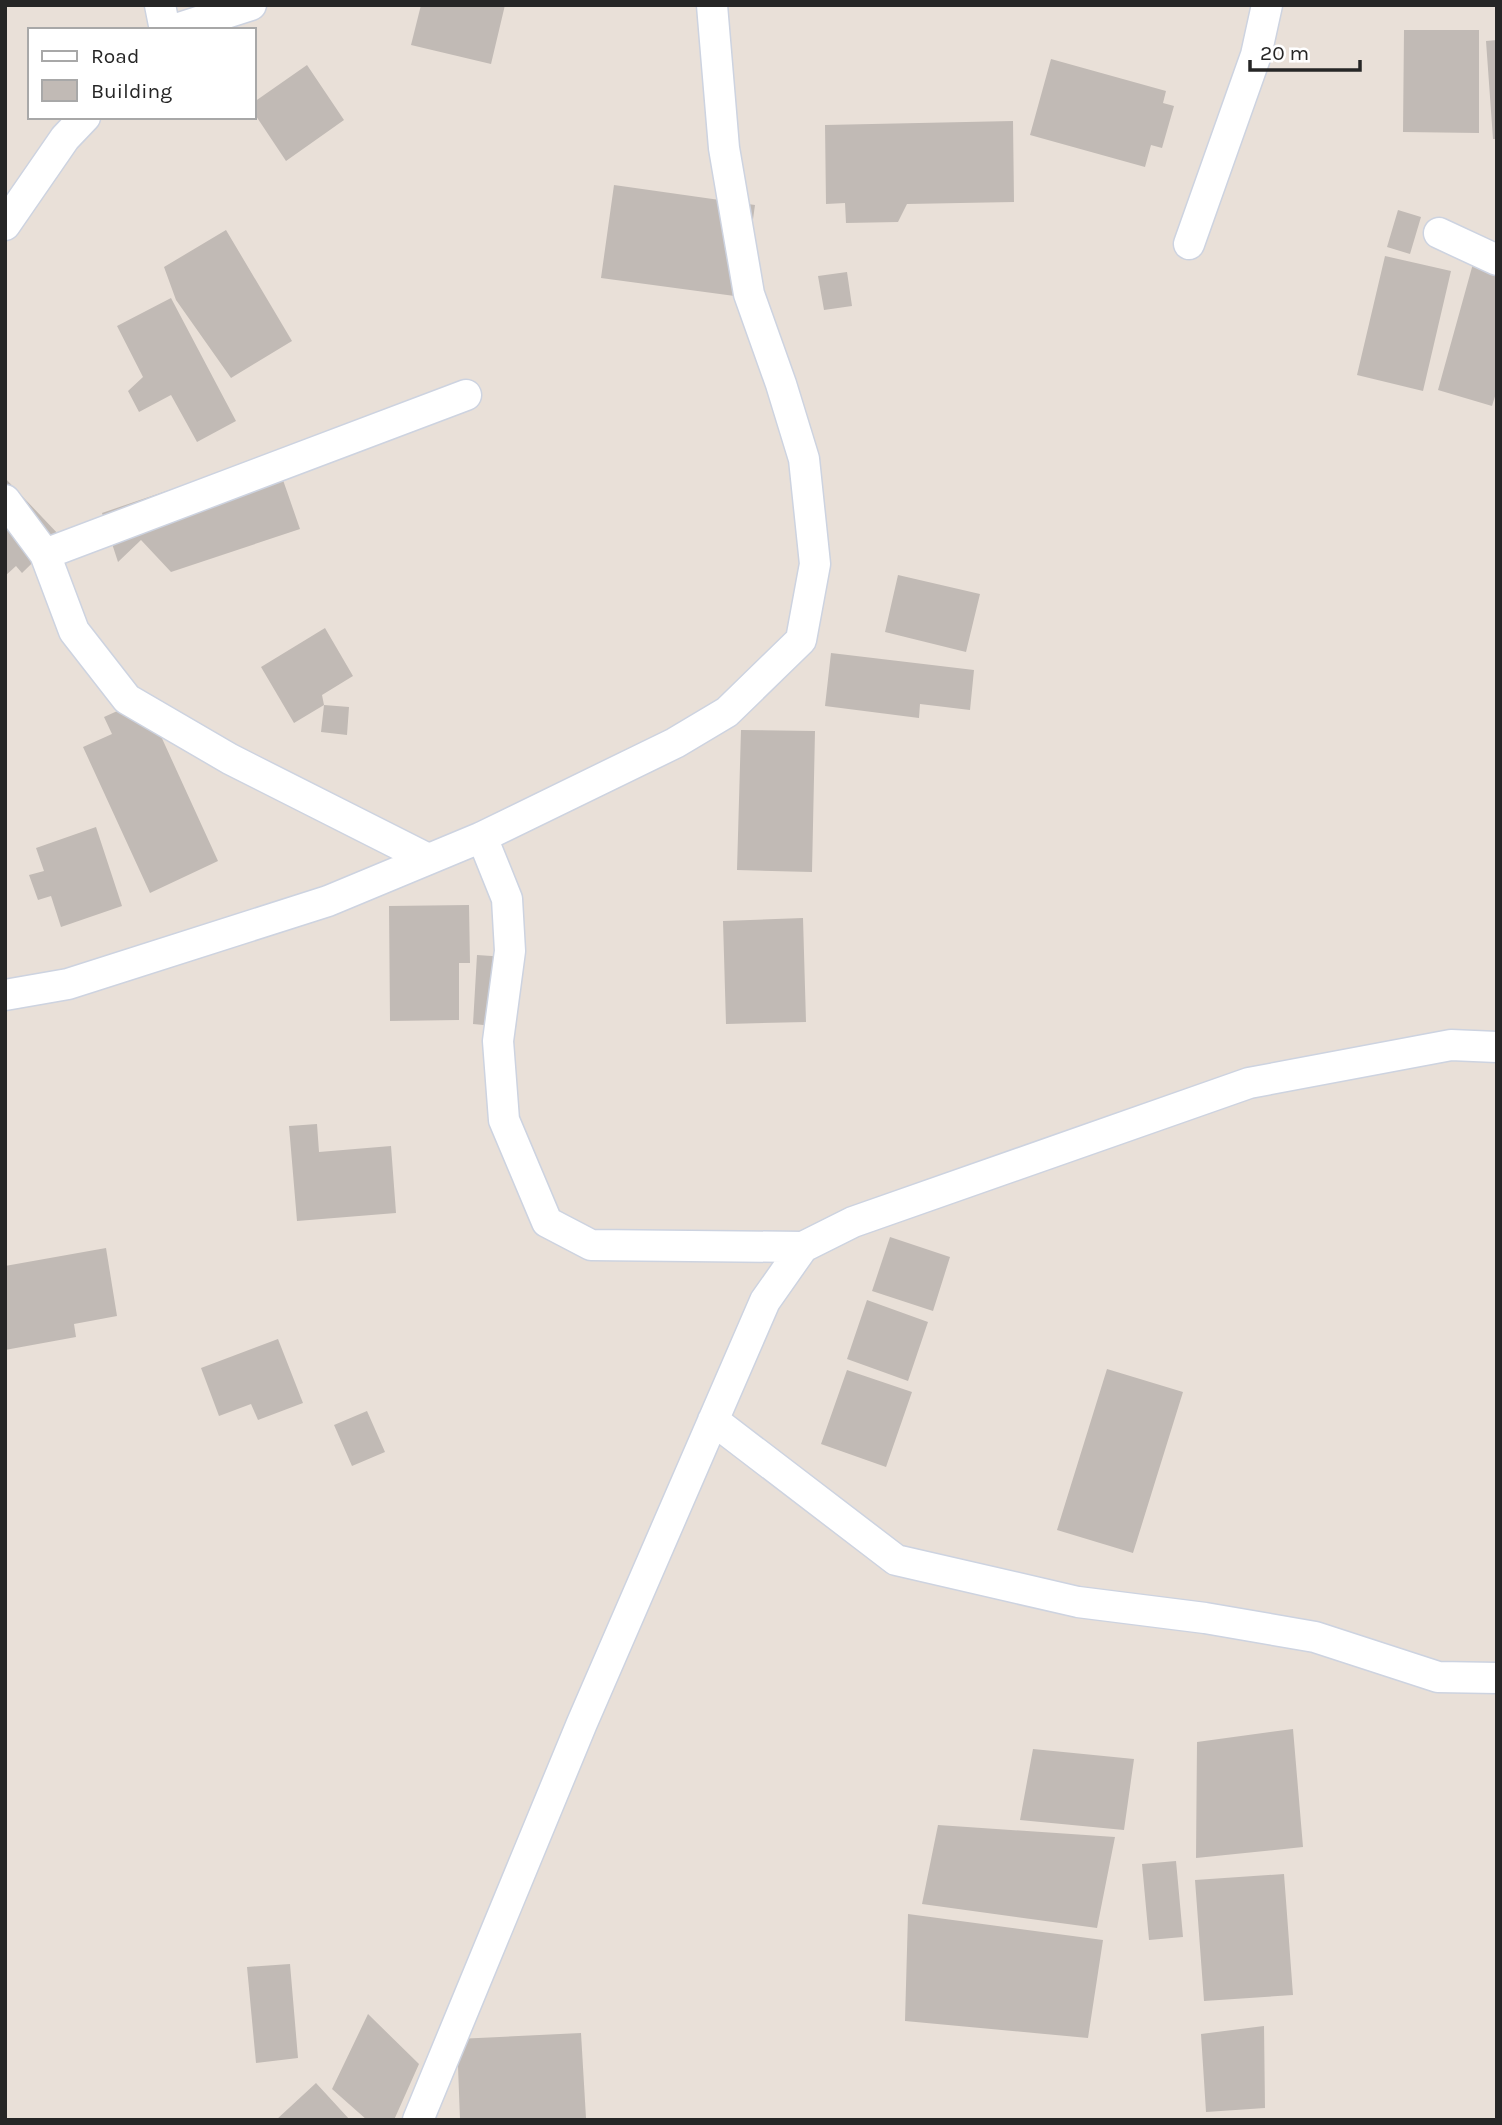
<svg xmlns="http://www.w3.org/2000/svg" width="1502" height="2125" font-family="Karla,sans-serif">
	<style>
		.building { fill: #c1bab5 }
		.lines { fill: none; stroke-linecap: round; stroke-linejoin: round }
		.street-casing { stroke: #cdd3e0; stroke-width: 33 }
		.street { stroke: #fff; stroke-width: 30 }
	</style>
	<rect width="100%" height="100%" fill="#e9e0d8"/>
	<path class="building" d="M421,5H505L491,64L411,45Z
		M1404,30H1479V133L1403,132Z
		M1497,40V139H1493L1486,41Z
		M1051,59L1166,91L1163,103L1174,106L1162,148L1151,145L1145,167L1030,135Z
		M307,65L344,120L286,161L254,113V102Z
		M1013,121L1014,202L907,204L898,222L846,223L845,203L826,204L825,125Z
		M614,185L755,205L742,297L601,278Z
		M1398,210L1421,217L1410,254L1387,247Z
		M226,230L292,341L231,378L176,300L164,267Z
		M1385,256L1451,271L1423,391L1357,375Z
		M1474,260L1497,266V390L1492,406L1438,390Z
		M847,272L852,306L824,310L818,276Z
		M171,298L236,421L197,442L171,395L139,412L128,391L143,377L117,326Z
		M274,454L300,529L171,572L141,540L118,562L102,513Z
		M5,478L60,536L22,573L16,566L5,576Z
		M898,575L980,594L966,652L885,632Z
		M325,628L353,676L322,695L324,705L294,723L261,667Z
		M831,653L974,670L970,710L920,704L919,718L825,706Z
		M144,699L218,861L150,893L83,747L112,734L104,717Z
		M324,705L349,707L347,735L321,732Z
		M741,730L815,731L812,872L737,870Z
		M96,827L122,906L61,927L51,896L38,900L29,875L44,871L36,848Z
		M469,905L470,963H459V1020L390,1021L389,906Z
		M803,918L806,1022L726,1024L723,921Z
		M477,955L520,958L516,1028L473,1024Z
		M317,1124L319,1152L391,1146L396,1213L297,1221L289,1126Z
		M890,1237L950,1257L933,1311L872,1291Z
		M106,1248L117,1316L74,1324L76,1337L5,1350V1266Z
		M867,1300L928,1322L908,1381L847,1359Z
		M278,1339L303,1403L258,1420L251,1404L219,1416L201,1368Z
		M1107,1369L1183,1392L1133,1553L1057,1530Z
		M847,1370L912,1392L886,1467L821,1444Z
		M367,1411L385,1452L352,1466L334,1425Z
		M1293,1729L1303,1847L1196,1858L1197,1742Z
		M1033,1749L1134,1759L1124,1830L1020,1820Z
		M938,1825L1115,1837L1097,1928L922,1904Z
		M1176,1861L1183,1937L1149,1940L1142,1864Z
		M1284,1874L1293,1995L1204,2001L1195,1880Z
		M908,1914L1103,1940L1088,2038L905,2021Z
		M290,1964L298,2058L256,2063L247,1967Z
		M368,2014L419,2064L394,2120H367L332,2089Z
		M1264,2026L1265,2108L1206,2112L1201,2034Z
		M581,2033L586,2118L460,2120L457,2039Z
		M316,2083L350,2120H276Z"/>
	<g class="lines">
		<defs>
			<path id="street" d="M160,5L165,30
				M173,30L251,5
				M5,225L65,138L85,117
				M1439,233L1497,260
				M1189,244L1256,55L1267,5
				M5,500L45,554L74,631L127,699L230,759L428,859
				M45,554L466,395
				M482,837L507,899L510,951L498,1041L504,1120L547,1222L591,1245L803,1247
				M5,995L68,984L328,901L482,837L675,743L727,712L801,640L815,564L804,459L781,384L749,294L724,148L712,5
				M713,1420L896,1560L1078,1602L1205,1618L1315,1637L1438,1677L1497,1678
				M418,2120L582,1723L765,1301L803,1247L853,1222L1249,1083L1451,1045L1497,1047"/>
		</defs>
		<use href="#street" class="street-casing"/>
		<use href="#street" class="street"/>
	</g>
	<rect width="1502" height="2125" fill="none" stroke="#262626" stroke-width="14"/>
	<rect x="28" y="28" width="228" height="91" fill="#ffffff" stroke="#a8a8a8" stroke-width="2"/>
	<rect x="42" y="51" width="35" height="10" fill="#ffffff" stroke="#a8a8a8" stroke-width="2"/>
	<text x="91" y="63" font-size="21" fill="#262626">Road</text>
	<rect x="42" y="80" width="35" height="21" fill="#c1bab5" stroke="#a8a8a8" stroke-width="2"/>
	<text x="91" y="98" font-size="21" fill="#262626">Building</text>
	<path d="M1250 60v10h110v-10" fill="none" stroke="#262626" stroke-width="3.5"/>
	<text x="1260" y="60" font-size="21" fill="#262626" stroke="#ffffff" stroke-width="5" paint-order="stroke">20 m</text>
</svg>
